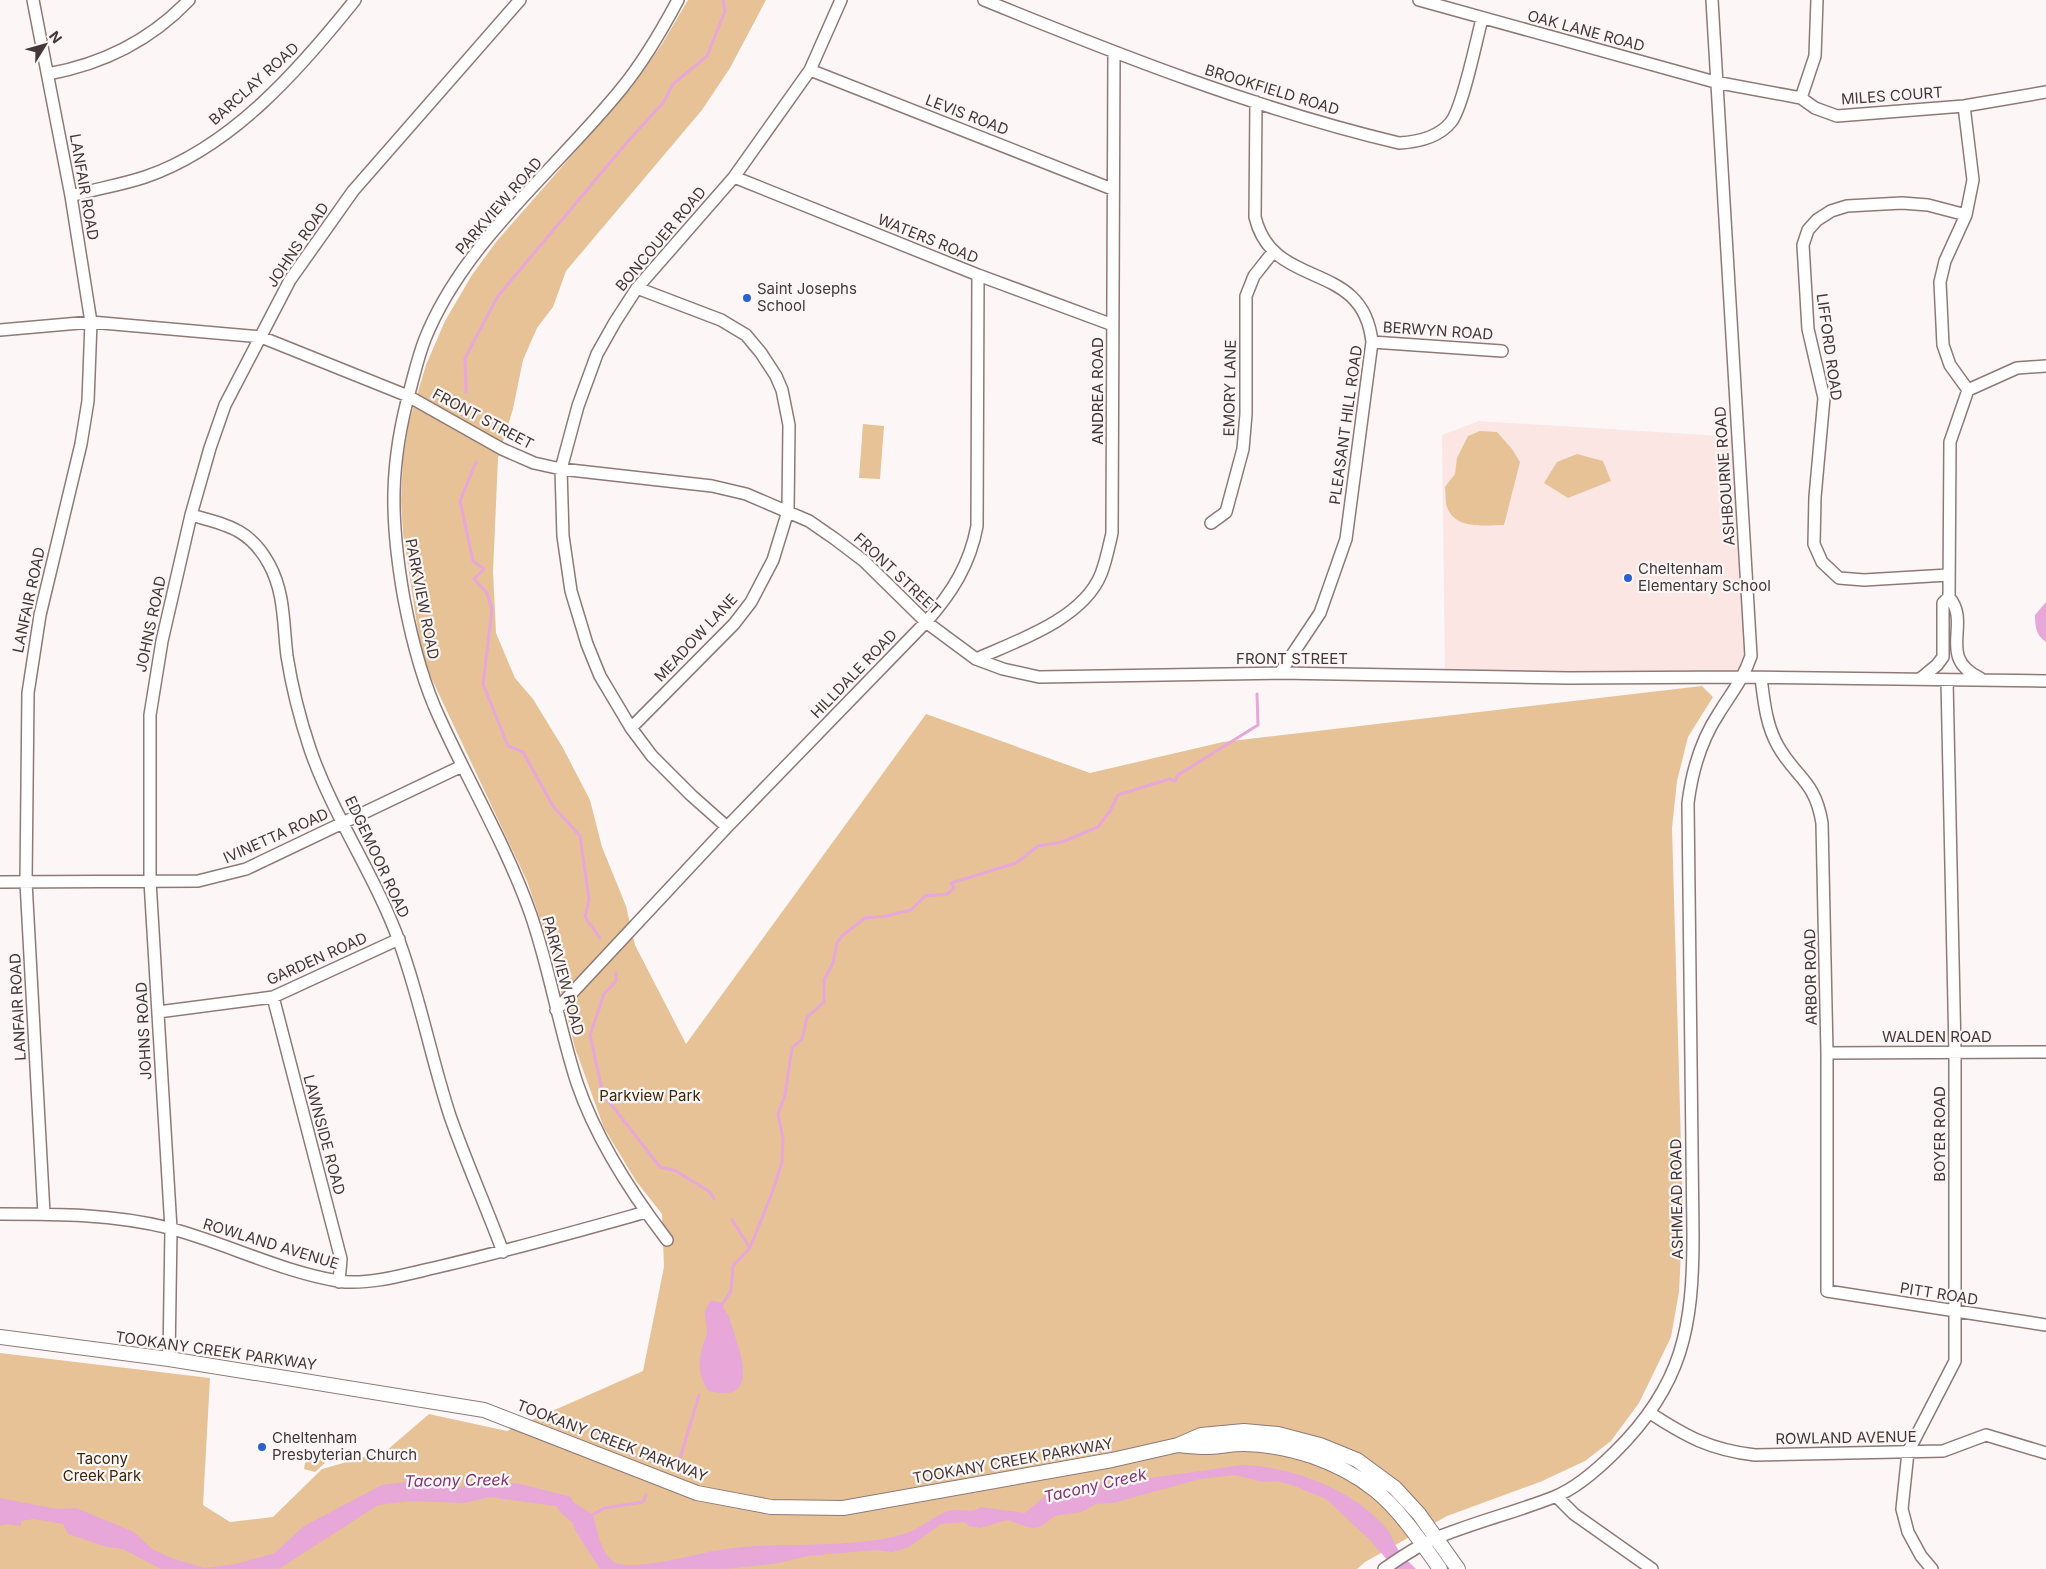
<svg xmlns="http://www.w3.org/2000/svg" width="2046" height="1569" font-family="Inter,sans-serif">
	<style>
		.built { fill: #fbe6e4 }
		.green { fill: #e6c296 }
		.water { fill: #e7a7d9 }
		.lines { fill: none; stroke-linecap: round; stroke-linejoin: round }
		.stream { stroke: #e7a7d9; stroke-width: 3 }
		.minor-casing { stroke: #8f7977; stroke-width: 14 }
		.major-casing { stroke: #8f7977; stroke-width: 16 }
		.minor { stroke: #fff; stroke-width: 11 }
		.major { stroke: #fff; stroke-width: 14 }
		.poi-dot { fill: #2b61cf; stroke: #fcf7f6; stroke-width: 2 }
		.labels { text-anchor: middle; stroke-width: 4.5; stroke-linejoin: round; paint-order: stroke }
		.street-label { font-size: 15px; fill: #423837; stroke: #fcf7f6 }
		.poi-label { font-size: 15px; fill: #423837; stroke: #fcf7f6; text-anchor: start }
		.park-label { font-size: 15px; fill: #3a260a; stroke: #fcf7f6 }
		.water-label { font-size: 16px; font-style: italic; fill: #803673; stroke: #fcf7f6 }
	</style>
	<rect width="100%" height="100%" fill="#fcf7f6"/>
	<path class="built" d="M1479,421L1737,437L1751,636L1744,677L1445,676L1442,435Z"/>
	<path class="green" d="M688,0H766L730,68L702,110L566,271L553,307L537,328L523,360L513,409L498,458L493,572L496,633L515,678L533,699L563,748L590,800L602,847L626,906L635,945L686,1044L926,714L1090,773L1223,742L1702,686L1713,697L1688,737L1677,781L1672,828L1683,1214L1679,1292L1671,1337L1639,1403L1611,1441L1585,1461L1540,1482L1447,1516L1365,1562L1357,1569H0V1353L210,1378L203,1505L230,1522L273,1517L322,1469L386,1451L429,1414L507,1431L643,1371L664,1267L662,1214L636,1181L604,1128L575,1048L551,951L527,881L429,673L420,645L403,533L401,500L403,459L409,422L426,365L445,321L472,275L496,242L631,88L662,44Z
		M863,424L884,426L880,479L859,478Z
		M1480,431L1497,432L1512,449L1520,462L1504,525C1485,525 1455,530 1447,507C1445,501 1446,493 1445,487L1455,474L1457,458L1468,436Z
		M1577,454L1603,461L1611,481L1568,498L1544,483L1557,462Z
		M318,1454L325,1463L315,1472L304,1469L305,1463Z"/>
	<path class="water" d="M2046,602V642C2036,636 2035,626 2035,615Z
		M711,1300L722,1303C723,1309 727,1312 729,1317C737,1345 765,1405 709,1391C698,1378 698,1361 703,1345C704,1341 708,1334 707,1330C706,1315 701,1315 711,1300Z
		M1243,1465C1293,1467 1358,1491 1389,1532C1392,1536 1393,1541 1396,1546C1400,1554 1409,1562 1416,1569H1395L1370,1540L1326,1499L1292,1485L1276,1481L1263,1482L1234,1475L1200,1479L1113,1503L1096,1504L1081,1512L1055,1516L1040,1527L1032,1528L1007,1520L980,1528L969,1526L965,1522L941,1524L909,1547L892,1552L876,1550L807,1556L779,1563L725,1569H600L575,1530L573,1523L561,1513L556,1506L490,1497L464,1503L411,1501L378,1505L279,1569H161L123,1549L107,1547L68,1534L63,1524L34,1519L21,1521V1526L6,1524L0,1526V1498L57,1509L76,1508L134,1532L152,1549L171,1558L204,1568L236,1564L275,1553L304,1526L382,1485L420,1480L437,1486L457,1488L478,1482H496L521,1484L571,1497L573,1502L593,1515C598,1531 600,1556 618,1564C646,1569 690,1555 719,1550C779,1540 844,1551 904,1534C920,1529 932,1517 948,1511C960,1507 970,1515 981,1507L1025,1513L1050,1492Z"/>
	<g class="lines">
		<path class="stream" d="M466,392L465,358L498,296L629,140L663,103L673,84L707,56L725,11L723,0
			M476,462L460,501L473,561L484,569L474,579L487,593L492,610L483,684L508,746L523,752L553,806L580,836L589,899L585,917L600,938
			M616,973V981L604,994L590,1035L603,1094L660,1167L676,1171L710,1192L714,1199
			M750,1248L772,1193L782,1162L783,1138L778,1114L785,1095L792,1048L802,1039L807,1017L824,1002V980L833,963L837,943L842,936L865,918L886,916L911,910L925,896L947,894L954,888L951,883L1016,863L1038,846L1062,842L1098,827L1110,811L1118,795L1169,779L1175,781L1178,775L1258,725L1257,694
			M721,1306L731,1291L733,1266L750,1248L732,1220
			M678,1465L699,1395
			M589,1517L604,1508L643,1502L646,1495"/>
		<defs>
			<path id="minor" d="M33,0L71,196L91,322L88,401L81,444L40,615L28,693L26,882L44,1214
				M984,0C1119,55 1256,109 1399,143C1417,142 1439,137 1451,122C1463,107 1476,41 1482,19
				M1419,0L1715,82L1801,98L1815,108L1837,116L1964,106L2046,92
				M810,70L1112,189
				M48,74C103,64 150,41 189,0
				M1801,98L1815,56L1817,0
				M1256,102L1255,217C1273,292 1363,258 1372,342L1346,539L1320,613L1280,673
				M1964,106L1973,180L1966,215L1945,261L1940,282L1943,345L1950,365L1968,390
				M734,177L978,275L1113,325
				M71,196C95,189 121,185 145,177C232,147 299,70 355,0
				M0,330L91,322L261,337L408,396L502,449L534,463L561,469L712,486L746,494L809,521L835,539L864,561L926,622L976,659L1003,669L1039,677L1280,673L1569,678L1744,677L2046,681
				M1372,342L1502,351
				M191,515C227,525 250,529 269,564C285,593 283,624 287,656C292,688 300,719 310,749C333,816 375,875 399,941C420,998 431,1058 450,1116C466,1162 486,1206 503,1252
				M1211,523L1226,512L1243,449L1246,414V296L1254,276L1273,252
				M1948,575L1864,580L1839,578L1822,562L1814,544L1815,497L1824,398L1808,329L1803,245L1808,230L1817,220L1831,211L1847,206L1902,203L1928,205L1966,215
				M976,659C1017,641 1083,619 1101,574C1106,561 1109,546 1112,533L1114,53
				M1761,678C1764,701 1766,725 1778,746C1796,778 1815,780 1822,823L1827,1053V1291L2046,1325
				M1980,678C1936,657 1972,624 1949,597L1950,442L1968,390L2017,368L2046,366
				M1920,679L1937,665L1943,657V603L1949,597
				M631,728L734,624L751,602L773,560L788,511L789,425L782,390L776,376L761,353L746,335L721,320L637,288
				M727,827L691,795L652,756L631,728L600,676L587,644L571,591L563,536L561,469L578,406L597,354L615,322L637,288L734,177L810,70L841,0
				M0,882L198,881L246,869L462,766
				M273,997L341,1259L339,1282
				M556,1010L727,827L926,622C952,593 970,564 977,526L978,275
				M158,1012L273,997L399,939
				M1827,1053L2046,1052
				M0,1214C57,1214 113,1214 169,1228C226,1243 279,1271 338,1281C369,1286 411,1273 442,1266C511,1250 578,1231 646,1212
				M667,1240C632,1194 596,1139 577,1083C559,1028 550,970 531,915C507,847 470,785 440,719C422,681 412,641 404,599C390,520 389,464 411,386C415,371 419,354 425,339C464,241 557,169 622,88C644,61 662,30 678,0
				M169,1359L171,1229L150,881V715L162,641L191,515L210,448L225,405L290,280L353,191L520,0
				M1650,1413C1687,1437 1711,1450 1755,1455L1943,1451L1986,1435L2046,1453
				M1556,1496L1574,1514L1652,1569
				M1384,1569C1401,1557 1417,1546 1436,1538C1475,1522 1516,1512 1554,1497C1577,1488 1598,1469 1615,1452C1683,1385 1693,1327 1693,1235L1688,803C1692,771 1701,740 1719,713C1731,693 1743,680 1751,656L1712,0
				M1932,1569L1921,1556L1908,1532L1902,1509L1908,1452L1955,1361V1052L1947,680"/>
			<path id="major" d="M0,1337L169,1359L484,1410L697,1493L771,1507L843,1508L1112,1460L1178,1445L1201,1435L1244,1431L1278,1434L1320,1445L1357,1460L1395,1488L1419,1514L1458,1569
				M1179,1445C1188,1446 1197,1447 1206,1447C1218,1447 1231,1444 1244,1444C1290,1445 1338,1461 1375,1490C1401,1511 1421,1542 1440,1569"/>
		</defs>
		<use href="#minor" class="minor-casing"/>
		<use href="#major" class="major-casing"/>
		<use href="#minor" class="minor"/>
		<use href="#major" class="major"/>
	</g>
	<g class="poi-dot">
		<circle cx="747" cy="298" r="5"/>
		<circle cx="1628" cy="578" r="5"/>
		<circle cx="262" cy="1447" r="5"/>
	</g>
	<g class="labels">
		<g class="street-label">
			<text transform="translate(1586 31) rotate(15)" y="5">OAK LANE ROAD</text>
			<text transform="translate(254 84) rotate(-42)" y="5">BARCLAY ROAD</text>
			<text transform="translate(1272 90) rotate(17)" y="5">BROOKFIELD ROAD</text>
			<text transform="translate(1892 96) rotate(-4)" y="5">MILES COURT</text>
			<text transform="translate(967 115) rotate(21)" y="5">LEVIS ROAD</text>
			<text transform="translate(84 187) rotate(80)" y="5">LANFAIR ROAD</text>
			<text transform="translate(499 206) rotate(-49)" y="5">PARKVIEW ROAD</text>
			<text transform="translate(661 239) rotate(-50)" y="5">BONCOUER ROAD</text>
			<text transform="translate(928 239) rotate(22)" y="5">WATERS ROAD</text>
			<text transform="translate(298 245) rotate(-56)" y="5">JOHNS ROAD</text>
			<text transform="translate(1438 331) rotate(4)" y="5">BERWYN ROAD</text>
			<text transform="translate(1829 347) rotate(82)" y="5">LIFFORD ROAD</text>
			<text transform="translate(1230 388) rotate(-89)" y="5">EMORY LANE</text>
			<text transform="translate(1098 391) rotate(-90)" y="5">ANDREA ROAD</text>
			<text transform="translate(483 419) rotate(28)" y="5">FRONT STREET</text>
			<text transform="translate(1346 425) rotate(-82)" y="5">PLEASANT HILL ROAD</text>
			<text transform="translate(1725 476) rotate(-94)" y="5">ASHBOURNE ROAD</text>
			<text transform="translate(897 574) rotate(43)" y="5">FRONT STREET</text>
			<text transform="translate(422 599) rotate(79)" y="5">PARKVIEW ROAD</text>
			<text transform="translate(29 600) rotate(-78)" y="5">LANFAIR ROAD</text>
			<text transform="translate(151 624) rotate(-78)" y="5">JOHNS ROAD</text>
			<text transform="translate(696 638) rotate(-47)" y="5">MEADOW LANE</text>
			<text x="1292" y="664">FRONT STREET</text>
			<text transform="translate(854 674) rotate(-46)" y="5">HILLDALE ROAD</text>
			<text transform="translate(276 836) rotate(-24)" y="5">IVINETTA ROAD</text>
			<text transform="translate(377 857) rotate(65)" y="5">EDGEMOOR ROAD</text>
			<text transform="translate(317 959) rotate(-24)" y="5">GARDEN ROAD</text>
			<text transform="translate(563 976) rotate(75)" y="5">PARKVIEW ROAD</text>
			<text transform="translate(1811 977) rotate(-91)" y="5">ARBOR ROAD</text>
			<text transform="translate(18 1007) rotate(-93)" y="5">LANFAIR ROAD</text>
			<text transform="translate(144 1031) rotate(-93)" y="5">JOHNS ROAD</text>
			<text x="1937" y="1042">WALDEN ROAD</text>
			<text transform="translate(1940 1134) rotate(-90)" y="5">BOYER ROAD</text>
			<text transform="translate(324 1135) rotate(75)" y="5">LAWNSIDE ROAD</text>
			<text transform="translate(1677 1199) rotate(-91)" y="5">ASHMEAD ROAD</text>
			<text transform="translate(271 1244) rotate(17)" y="5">ROWLAND AVENUE</text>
			<text transform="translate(1939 1294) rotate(9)" y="5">PITT ROAD</text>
			<text transform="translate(216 1351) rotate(8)" y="5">TOOKANY CREEK PARKWAY</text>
			<text transform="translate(1846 1438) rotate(-1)" y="5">ROWLAND AVENUE</text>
			<text transform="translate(612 1441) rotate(21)" y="5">TOOKANY CREEK PARKWAY</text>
			<text transform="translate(1013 1461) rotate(-10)" y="5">TOOKANY CREEK PARKWAY</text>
		</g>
		<g class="poi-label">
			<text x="757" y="294">Saint Josephs<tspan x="757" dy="17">School</tspan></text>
			<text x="1638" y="574">Cheltenham<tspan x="1638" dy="17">Elementary School</tspan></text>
			<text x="272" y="1443">Cheltenham<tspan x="272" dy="17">Presbyterian Church</tspan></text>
		</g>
		<g class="park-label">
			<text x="650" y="1101">Parkview Park</text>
			<text x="102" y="1464">Tacony<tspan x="102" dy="17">Creek Park</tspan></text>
		</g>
		<g class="water-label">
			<text transform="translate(457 1480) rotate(-1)" y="6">Tacony Creek</text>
			<text transform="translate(1095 1485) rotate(-13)" y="6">Tacony Creek</text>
		</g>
	</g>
	<g transform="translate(45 45) rotate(53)" stroke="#fcf7f6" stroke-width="4" paint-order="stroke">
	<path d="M0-4L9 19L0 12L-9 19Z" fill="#423837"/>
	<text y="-8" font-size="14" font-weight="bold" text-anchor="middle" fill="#423837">N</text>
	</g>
</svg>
